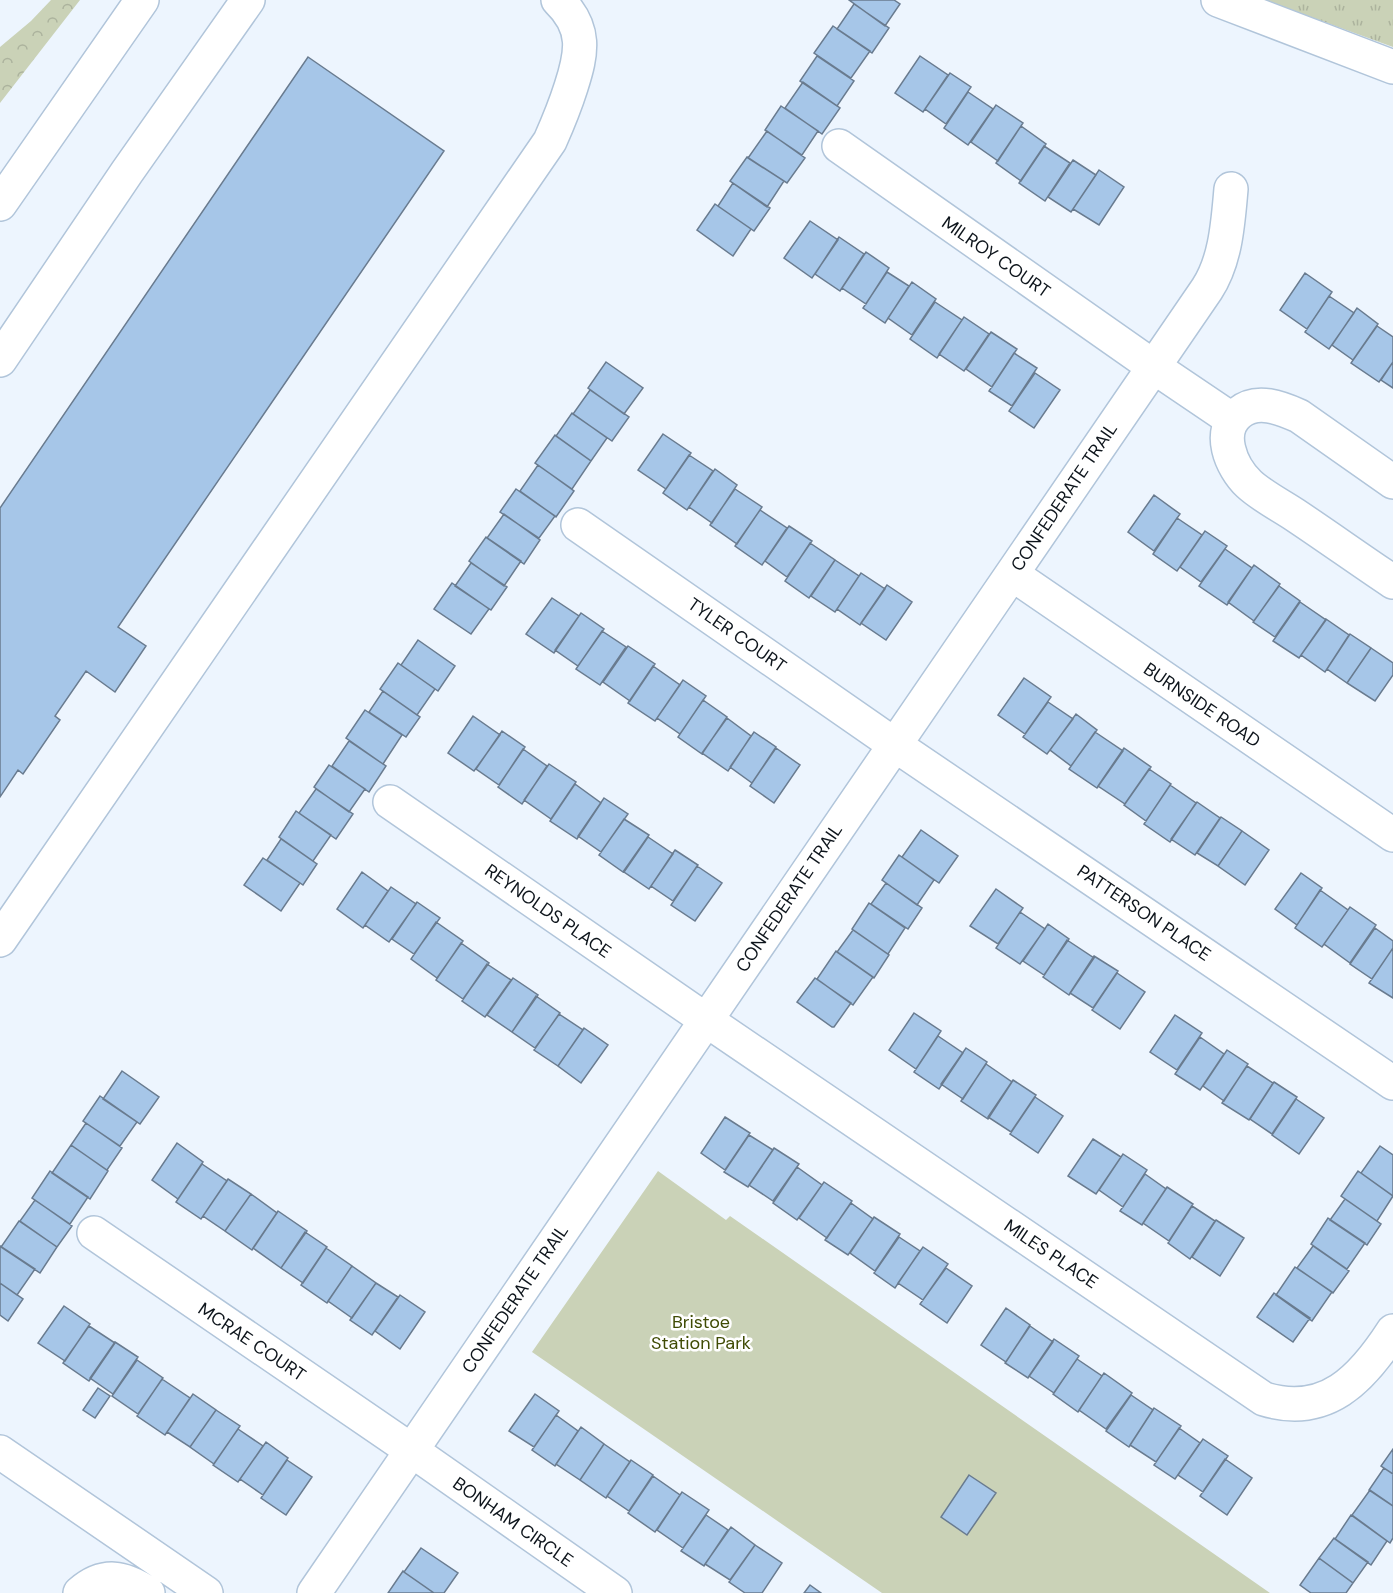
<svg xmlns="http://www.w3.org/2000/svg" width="1393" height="1593" font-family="'DM Sans',sans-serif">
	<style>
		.grass { fill: url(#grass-tufts) }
		.forest { fill: url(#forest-crowns) }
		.park { fill: #cad2b7 }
		.building { fill: #a6c6e8; stroke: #697b8f; stroke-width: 1.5 }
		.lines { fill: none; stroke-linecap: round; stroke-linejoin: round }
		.minor-casing { stroke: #b1c5da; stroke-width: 36 }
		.major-casing { stroke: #b1c5da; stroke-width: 36 }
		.minor { stroke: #fff; stroke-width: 33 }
		.major { stroke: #fff; stroke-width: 33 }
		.labels { text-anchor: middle; stroke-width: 5; stroke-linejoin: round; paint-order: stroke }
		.street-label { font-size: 18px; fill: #0d141b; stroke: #fff }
		.park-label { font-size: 18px; fill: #3f4b04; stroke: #fff }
	</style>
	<defs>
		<pattern id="grass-tufts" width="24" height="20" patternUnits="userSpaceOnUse" patternTransform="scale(1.5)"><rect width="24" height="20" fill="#cad2b7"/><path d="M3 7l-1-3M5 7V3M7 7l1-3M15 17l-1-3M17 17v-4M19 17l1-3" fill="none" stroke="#acb39d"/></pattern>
		<pattern id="forest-crowns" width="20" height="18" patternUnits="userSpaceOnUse" patternTransform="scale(1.5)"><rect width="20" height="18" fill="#cad2b7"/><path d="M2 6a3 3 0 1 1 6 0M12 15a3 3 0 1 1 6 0" fill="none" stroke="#acb39d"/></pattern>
	</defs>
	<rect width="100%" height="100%" fill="#edf5fe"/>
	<path class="grass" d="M1264,0H1393V47Z"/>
	<path class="forest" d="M51,0H80L0,103V47L31,21Z"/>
	<path class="park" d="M658,1171L726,1220L730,1216L1270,1593H882L532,1352Z"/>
	<path class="building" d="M849,0H894L900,4L885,26Z
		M854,4L889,28L872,53L837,29Z
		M833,26L870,51L851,78L814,53Z
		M817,56L854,81L837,106L800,81Z
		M920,56L948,75L923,112L895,93Z
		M308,57L444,151L118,627L146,646L115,692L86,671L55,716L60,720L23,774L18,770L0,797V508Z
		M950,73L971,87L946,124L925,109Z
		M803,82L840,108L822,134L785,108Z
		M968,92L993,109L968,145L944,128Z
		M996,105L1023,123L998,161L971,142Z
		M781,106L818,131L802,155L765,130Z
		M1021,126L1046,144L1021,181L996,163Z
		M767,131L805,158L787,183L748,158Z
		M1044,146L1070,163L1045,201L1019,183Z
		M747,157L784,181L767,207L730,181Z
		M1073,160L1096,175L1071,212L1048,197Z
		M1099,170L1124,187L1099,225L1073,209Z
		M733,183L770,208L754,231L718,206Z
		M715,204L751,229L733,256L697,230Z
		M810,221L838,240L812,278L784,258Z
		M839,237L864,254L840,291L815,274Z
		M866,252L889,268L866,304L842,288Z
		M887,272L909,286L885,323L863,308Z
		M1305,273L1332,292L1307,329L1280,310Z
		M912,282L936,299L912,335L888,318Z
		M1329,296L1354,313L1329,349L1305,332Z
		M935,302L962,320L937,358L910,339Z
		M1357,308L1378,324L1353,360L1332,345Z
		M964,317L989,334L964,371L939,354Z
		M1377,326L1393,337V362L1379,382L1351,363Z
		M991,332L1017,349L992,387L966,369Z
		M1014,353L1037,368L1012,406L989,391Z
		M606,362L643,388L624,414L588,388Z
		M1393,362V388L1381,380Z
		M1035,373L1060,390L1034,428L1009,411Z
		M590,390L629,417L612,441L573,414Z
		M572,413L607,438L591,461L556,436Z
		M663,434L691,453L666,489L638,470Z
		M555,435L591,461L572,489L535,463Z
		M689,455L713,471L687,510L663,493Z
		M538,465L574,491L556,517L520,491Z
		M715,469L737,485L712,523L689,507Z
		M516,489L555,516L539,538L500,512Z
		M735,489L762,507L737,544L710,525Z
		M1154,495L1180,514L1154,551L1128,532Z
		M760,510L787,528L762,565L735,546Z
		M504,514L540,540L524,564L487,538Z
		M1177,518L1202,535L1177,571L1153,554Z
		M789,526L812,541L787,577L765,561Z
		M1205,531L1227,546L1201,582L1180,567Z
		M486,537L521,561L504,586L469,561Z
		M810,543L835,560L809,598L785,581Z
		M1225,549L1252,568L1227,605L1199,586Z
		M835,560L859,576L835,612L811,596Z
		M471,563L507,587L491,610L455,586Z
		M1254,565L1280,584L1254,621L1228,602Z
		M861,573L885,589L860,625L837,609Z
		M452,583L489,609L471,634L434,609Z
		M887,585L912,602L886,640L861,623Z
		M1279,586L1300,601L1275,637L1253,622Z
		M552,598L579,616L554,653L526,634Z
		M1300,602L1326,620L1299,658L1273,641Z
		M581,613L604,629L578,666L555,650Z
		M1326,619L1349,635L1325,672L1301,655Z
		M602,631L626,647L600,685L576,669Z
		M1350,634L1371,648L1347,683L1327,669Z
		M418,640L455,666L438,691L401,665Z
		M628,646L655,664L630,701L603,682Z
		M1371,648L1393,663V675L1375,701L1347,683Z
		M398,663L435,689L417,715L380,689Z
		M653,666L680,685L655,721L628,703Z
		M1024,678L1051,697L1025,734L998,715Z
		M683,680L706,696L680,734L657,718Z
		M383,691L420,717L406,737L369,712Z
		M703,700L727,717L702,754L678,737Z
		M1048,702L1073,719L1047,754L1023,737Z
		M365,710L402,735L383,764L346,738Z
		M1076,714L1097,730L1071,766L1050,750Z
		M473,716L500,735L474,771L448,753Z
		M727,718L751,736L728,771L702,753Z
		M502,731L525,747L499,785L476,769Z
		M754,732L776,747L752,783L730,767Z
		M1095,732L1123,751L1097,788L1069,769Z
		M349,741L386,766L369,792L332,766Z
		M776,748L800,765L774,803L750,786Z
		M1124,748L1151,767L1125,804L1098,786Z
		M523,749L547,766L522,804L498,787Z
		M549,764L576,782L551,819L524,800Z
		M329,765L365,789L349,812L314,787Z
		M1149,769L1171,784L1146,821L1124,805Z
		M575,784L601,803L577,839L550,821Z
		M1170,785L1196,803L1170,842L1144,824Z
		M316,789L353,814L336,839L299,813Z
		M604,798L628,814L601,852L578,836Z
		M1197,802L1220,818L1195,855L1171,839Z
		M296,811L331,835L313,861L279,837Z
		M1221,817L1242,831L1218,866L1197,853Z
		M624,819L649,835L623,872L599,855Z
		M921,830L958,856L939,883L902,857Z
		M1242,831L1269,850L1245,885L1218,866Z
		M648,837L673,854L649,889L624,872Z
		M281,839L317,864L303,885L267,860Z
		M675,850L698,865L673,901L651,886Z
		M899,855L934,880L917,905L882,880Z
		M263,858L300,883L281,911L244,885Z
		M697,866L722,883L695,921L671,905Z
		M362,872L388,891L363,928L337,909Z
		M1301,873L1322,888L1297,925L1275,909Z
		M886,883L922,908L908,929L871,904Z
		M391,887L416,904L389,942L365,925Z
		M996,889L1023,908L998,944L970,926Z
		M1320,890L1348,910L1322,947L1295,928Z
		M417,902L440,918L414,954L392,939Z
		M869,903L905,928L888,954L852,929Z
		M1350,907L1376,925L1350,963L1324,944Z
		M1020,912L1045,929L1020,964L996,948Z
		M436,922L463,941L437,978L411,959Z
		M1048,924L1069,939L1044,975L1023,961Z
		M1375,928L1393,941V948L1372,979L1350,964Z
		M853,930L889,955L874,978L837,952Z
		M1067,940L1094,958L1069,995L1043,977Z
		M461,943L489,963L463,999L436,980Z
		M1393,948V998L1369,983Z
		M836,951L873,977L853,1005L817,979Z
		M1094,956L1118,971L1093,1008L1070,993Z
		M487,964L511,980L485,1017L462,1001Z
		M1117,973L1145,992L1120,1029L1092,1010Z
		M513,978L538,995L512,1032L487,1015Z
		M815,978L851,1003L834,1027H832L797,1002Z
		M536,996L560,1013L535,1048L512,1032Z
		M914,1013L941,1031L916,1069L889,1050Z
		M559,1014L583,1030L558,1066L534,1050Z
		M1175,1015L1202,1033L1177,1070L1150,1052Z
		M584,1028L608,1045L581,1083L558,1066Z
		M938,1036L963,1053L939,1089L914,1072Z
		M1200,1037L1224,1054L1200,1090L1175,1074Z
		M966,1048L987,1062L963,1099L941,1084Z
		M1227,1050L1248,1064L1224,1101L1203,1086Z
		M986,1064L1012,1082L988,1119L961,1101Z
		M1247,1066L1273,1083L1249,1120L1222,1103Z
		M122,1071L159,1097L140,1124L103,1099Z
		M1013,1080L1036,1095L1011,1132L988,1117Z
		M1274,1082L1297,1097L1272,1134L1250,1119Z
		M100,1096L137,1122L120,1146L83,1121Z
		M1035,1097L1063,1116L1038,1153L1010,1134Z
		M1296,1099L1324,1118L1299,1154L1272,1135Z
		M725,1117L750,1133L725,1170L701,1153Z
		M86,1123L122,1148L107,1170L71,1145Z
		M749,1135L773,1150L748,1187L724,1172Z
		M1093,1139L1121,1157L1096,1194L1068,1176Z
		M177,1143L203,1162L178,1199L152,1180Z
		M71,1145L108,1171L90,1199L52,1173Z
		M1380,1146L1393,1155V1196L1361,1173Z
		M774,1148L799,1164L773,1201L749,1185Z
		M1123,1154L1147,1170L1123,1207L1099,1190Z
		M202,1164L227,1181L201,1219L176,1202Z
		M797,1167L822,1185L797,1220L773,1203Z
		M50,1171L88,1197L70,1224L32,1198Z
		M1358,1171L1393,1196L1377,1221L1341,1196Z
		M1145,1174L1166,1189L1142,1225L1120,1211Z
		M228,1179L251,1194L225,1231L203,1216Z
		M824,1182L852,1201L827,1238L799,1218Z
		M1167,1187L1193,1204L1169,1241L1143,1223Z
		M251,1194L277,1213L252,1250L225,1231Z
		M1345,1199L1381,1224L1367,1245L1330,1220Z
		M35,1200L72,1226L57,1247L20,1221Z
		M851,1203L873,1219L848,1255L825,1240Z
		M1192,1206L1215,1221L1190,1259L1168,1243Z
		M278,1211L307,1231L281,1268L253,1248Z
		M874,1217L900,1234L875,1271L850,1253Z
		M1328,1218L1365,1243L1347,1269L1311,1244Z
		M1216,1220L1244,1238L1220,1276L1192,1257Z
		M19,1221L57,1247L40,1273L1,1247Z
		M305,1232L327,1247L303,1283L281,1268Z
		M899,1237L920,1251L895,1288L874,1273Z
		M0,1246L35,1269L17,1295L0,1283Z
		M1313,1246L1349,1271L1333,1293L1297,1268Z
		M923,1247L948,1264L923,1300L898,1283Z
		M326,1248L352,1266L327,1303L301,1285Z
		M352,1266L376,1283L352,1318L328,1301Z
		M1295,1267L1332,1292L1312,1321L1276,1295Z
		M946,1268L972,1286L947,1323L920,1304Z
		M0,1283L23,1299L8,1321L0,1315Z
		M376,1283L398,1297L372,1335L350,1320Z
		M1274,1293L1310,1318L1293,1342L1257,1317Z
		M400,1295L425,1312L400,1349L375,1331Z
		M64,1306L90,1324L65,1361L38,1343Z
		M1006,1308L1030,1325L1006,1362L981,1345Z
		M89,1326L115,1343L89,1381L63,1363Z
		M1030,1326L1053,1342L1028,1378L1005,1363Z
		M1054,1339L1079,1356L1054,1393L1029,1376Z
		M115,1342L138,1357L113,1394L90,1378Z
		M1077,1359L1102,1376L1078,1412L1053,1394Z
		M137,1360L163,1378L138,1414L112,1396Z
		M1104,1373L1132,1393L1106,1429L1079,1410Z
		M162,1379L190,1398L165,1435L137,1416Z
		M98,1388L110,1396L95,1418L83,1410Z
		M193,1394L216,1410L190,1447L167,1432Z
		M535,1394L559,1411L534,1447L509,1431Z
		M1131,1395L1153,1410L1129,1447L1106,1431Z
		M1154,1408L1181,1426L1156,1462L1130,1445Z
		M216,1410L240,1426L214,1464L190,1447Z
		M556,1415L578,1431L555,1466L532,1450Z
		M581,1427L604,1444L580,1480L556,1464Z
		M1179,1428L1200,1443L1175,1479L1154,1465Z
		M238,1429L263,1446L238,1482L213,1465Z
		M1203,1439L1228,1456L1203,1492L1178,1475Z
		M266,1442L288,1458L263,1495L240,1479Z
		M604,1444L630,1462L606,1498L580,1480Z
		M1393,1449V1474L1381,1466Z
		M1225,1459L1252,1478L1227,1515L1200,1496Z
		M287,1460L312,1477L286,1515L261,1498Z
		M631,1460L653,1475L629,1511L607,1496Z
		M1384,1468L1393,1474V1506L1369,1490Z
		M969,1475L996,1493L967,1535L941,1517Z
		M653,1476L680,1495L655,1532L628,1513Z
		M1370,1490L1393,1506V1538L1390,1543L1352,1515Z
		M682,1492L709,1510L683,1548L657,1530Z
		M706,1515L728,1530L704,1566L681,1551Z
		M1351,1515L1387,1541L1371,1565L1335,1539Z
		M731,1527L755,1545L730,1580L705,1564Z
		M1334,1538L1368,1562L1353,1583L1319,1558Z
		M755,1545L782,1563L762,1593H745L729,1582Z
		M421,1548L458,1573L444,1593H434L404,1572Z
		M1319,1558L1353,1583L1346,1593H1311L1300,1585Z
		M403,1571L404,1572L434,1593H388Z
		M810,1585L821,1593H804Z"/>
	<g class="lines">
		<defs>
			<path id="minor" d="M839,146L1154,367L1231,419
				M0,204L142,0
				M0,360L127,172L248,0
				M1393,482L1299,416C1281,408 1257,398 1239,413C1216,431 1231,467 1249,484C1262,496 1280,505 1295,515C1328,537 1360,560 1393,582
				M578,525L895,745L1393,1083
				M1012,574L1393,835
				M390,802L706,1020L1264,1399C1326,1418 1362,1379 1393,1331
				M0,940L550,141C558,123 565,106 571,87C582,53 587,28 558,0
				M94,1233L411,1450L615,1593
				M0,1452L206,1593
				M80,1593C104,1572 124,1577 148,1593
				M314,1593L1207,289C1226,260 1228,222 1231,189"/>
			<path id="major" d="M1218,0L1393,67"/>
		</defs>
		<use href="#minor" class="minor-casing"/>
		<use href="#major" class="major-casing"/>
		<use href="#minor" class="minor"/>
		<use href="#major" class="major"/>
	</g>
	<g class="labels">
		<g class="street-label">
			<text transform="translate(996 257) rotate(35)" y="6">MILROY COURT</text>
			<text transform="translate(1064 497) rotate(-56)" y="6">CONFEDERATE TRAIL</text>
			<text transform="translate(737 635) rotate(35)" y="6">TYLER COURT</text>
			<text transform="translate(1202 705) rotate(34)" y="6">BURNSIDE ROAD</text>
			<text transform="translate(789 898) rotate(-56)" y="6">CONFEDERATE TRAIL</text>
			<text transform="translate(548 911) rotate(35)" y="6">REYNOLDS PLACE</text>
			<text transform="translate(1144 913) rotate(34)" y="6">PATTERSON PLACE</text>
			<text transform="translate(1051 1254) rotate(34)" y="6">MILES PLACE</text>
			<text transform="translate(515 1299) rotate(-56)" y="6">CONFEDERATE TRAIL</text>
			<text transform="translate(252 1342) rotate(34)" y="6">MCRAE COURT</text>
			<text transform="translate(513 1522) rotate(35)" y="6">BONHAM CIRCLE</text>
		</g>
		<g class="park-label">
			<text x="701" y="1328">Bristoe<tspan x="701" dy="21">Station Park</tspan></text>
		</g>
	</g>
</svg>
